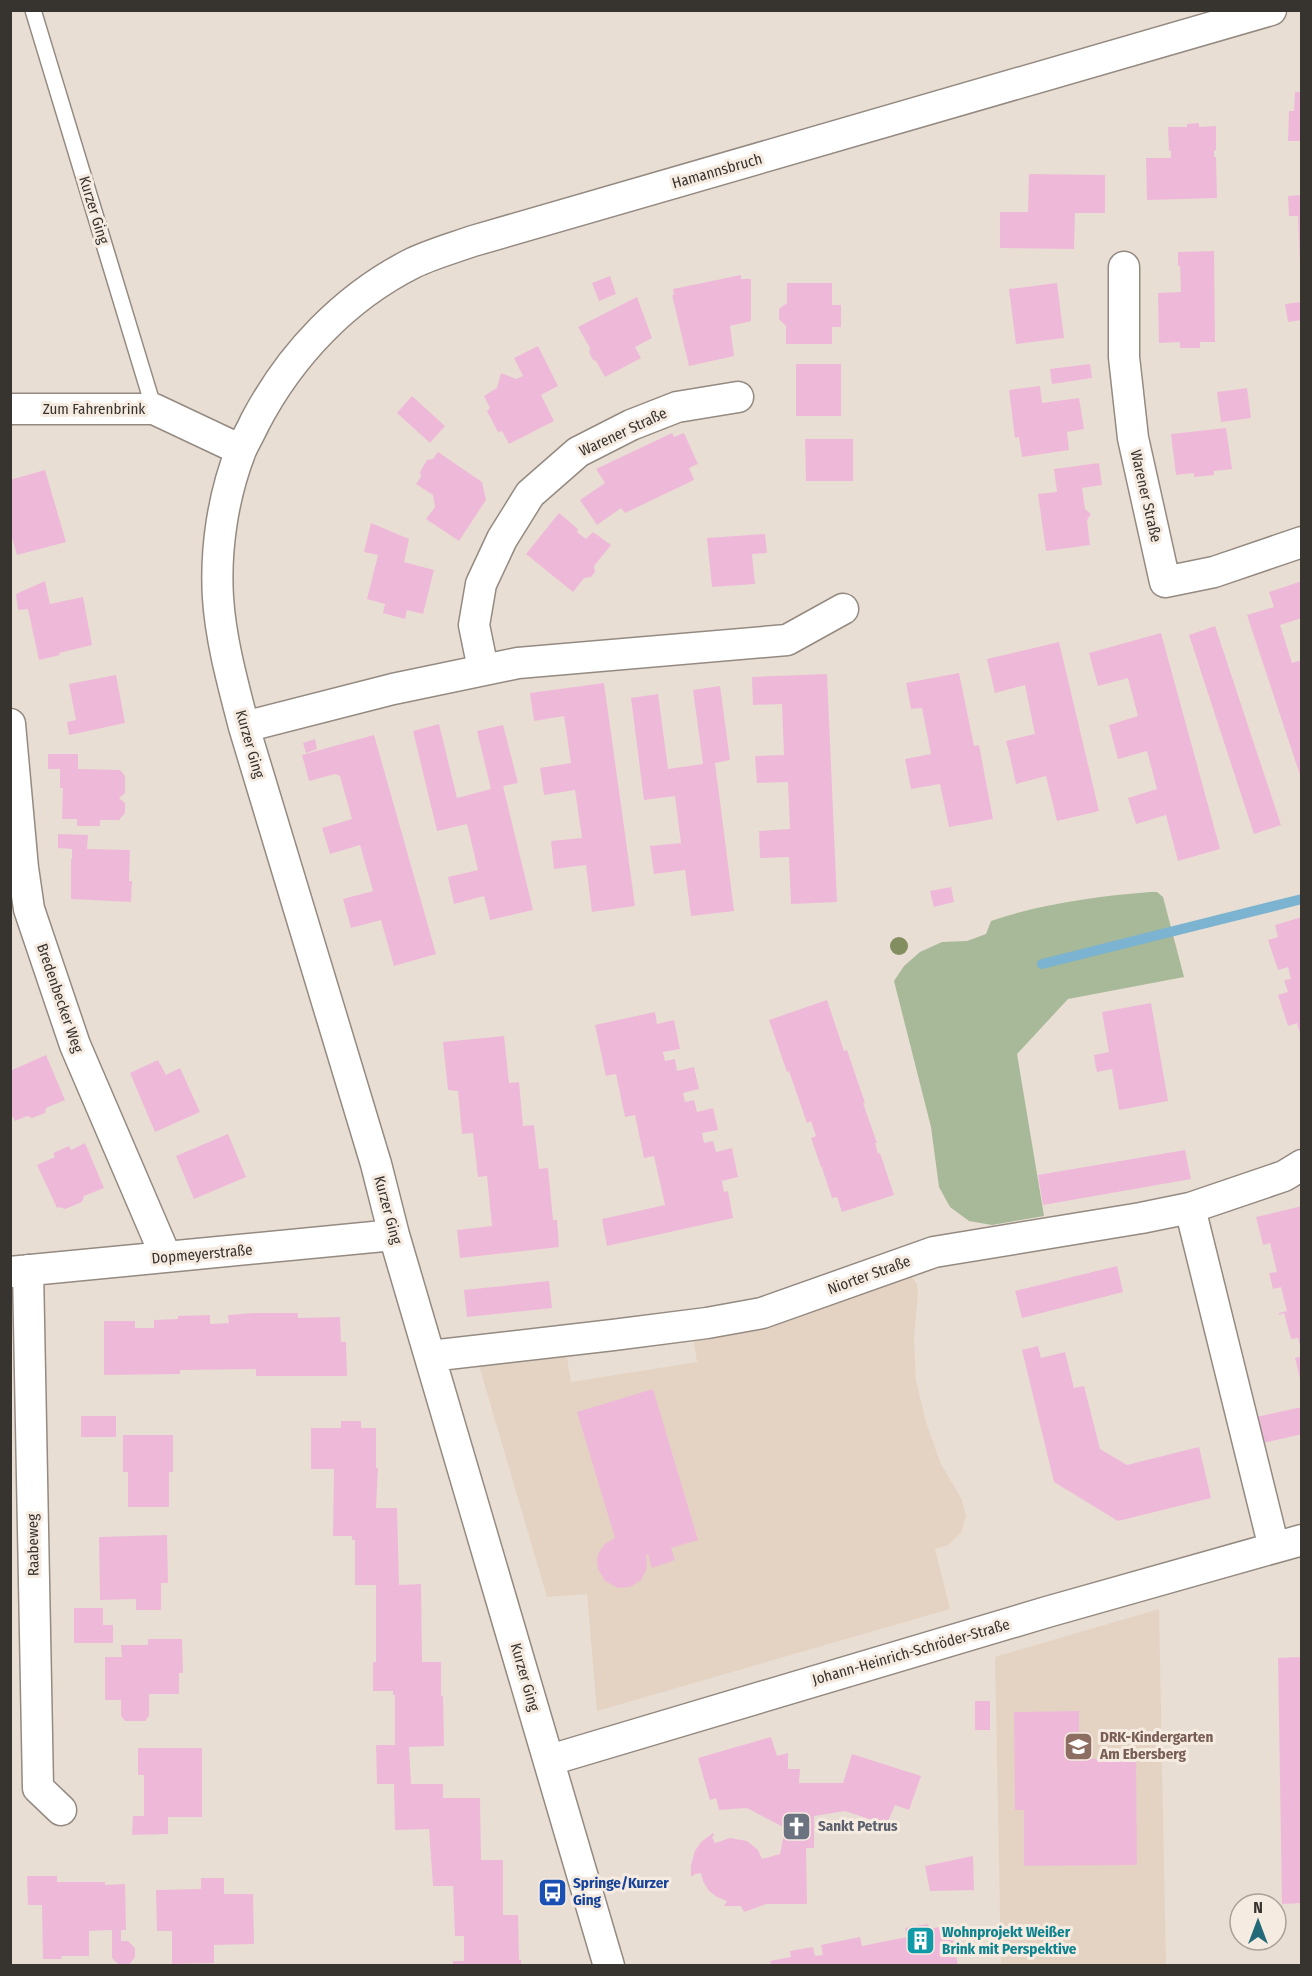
<svg xmlns="http://www.w3.org/2000/svg" width="1312" height="1976" font-family="'Fira Sans Condensed',sans-serif">
	<style>
		.built { fill: #e4d3c3 }
		.green { fill: #a7b998 }
		.lines { fill: none; stroke-linecap: round; stroke-linejoin: round }
		.stream { stroke: #7bb3d0; stroke-width: 10 }
		.building { fill: #eeb9d8 }
		.service-casing { stroke: #948a81; stroke-width: 18 }
		.minor-casing { stroke: #948a81; stroke-width: 33 }
		.service { stroke: #fff; stroke-width: 15 }
		.minor { stroke: #fff; stroke-width: 30 }
		.tree { fill: #828d60 }
		.labels { text-anchor: middle; stroke-width: 6; stroke-linejoin: round; paint-order: stroke }
		.street-label { font-size: 15px; fill: #37332f; stroke: #f6ebe1 }
		.education-label { font-size: 15px; font-weight: bold; fill: #785e54; stroke: #f6ebe1; text-anchor: start }
		.worship-label { font-size: 15px; font-weight: bold; fill: #5b616d; stroke: #f6ebe1; text-anchor: start }
		.transit-label { font-size: 15px; font-weight: bold; fill: #164399; stroke: #f6ebe1; text-anchor: start }
		.culture-label { font-size: 15px; font-weight: bold; fill: #0d838f; stroke: #f6ebe1; text-anchor: start }
	</style>
	<rect width="100%" height="100%" fill="#e9ded4"/>
	<path class="built" d="M910,1275L917,1284L918,1294L914,1337L916,1381L926,1422L940,1462L962,1500L966,1516L961,1533L948,1545L935,1549L950,1609L597,1711L587,1594L547,1597L478,1362L558,1352L567,1358L571,1382L697,1362L693,1336Z
		M1159,1609L1166,1965H1001L995,1657Z"/>
	<path class="green" d="M1150,892H1157L1163,897L1184,977L1068,999L1017,1054L1044,1216L992,1225L969,1221L950,1207L939,1187L931,1127L894,981L904,966L920,952L942,942L967,941L986,934L991,921C1040,904 1099,896 1150,892Z"/>
	<g class="lines">
		<path class="stream" d="M1042,964L1302,899"/>
	</g>
	<path class="building" d="M1295,92H1302V141H1288L1289,111H1294Z
		M1199,123V127L1216,126V150L1214,151V157H1216L1217,198L1147,200L1146,158H1171V151H1169L1168,127H1187V124Z
		M1029,174L1105,175V213H1075L1074,249L1000,248V212H1028Z
		M1302,195V264H1300L1298,216H1289L1288,196Z
		M1214,251L1215,342H1200V348H1180V342L1159,343L1158,293L1181,292L1180,266H1178V252Z
		M741,275V279H751V321L730,326L734,356L689,366L672,295H674L673,289Z
		M610,276L616,294L599,301L592,283Z
		M787,283H832V305H841V327H832V344H786V326L779,319V309L787,303Z
		M1057,283L1064,338L1016,344L1009,289Z
		M637,297L652,338L635,347L641,358L605,377L596,361L593,360L589,352L590,348L578,327Z
		M1302,302V320L1288,322L1285,304Z
		M538,346L558,386L541,395L554,421L509,444L502,431L498,432L487,411L490,408L484,396L497,388L501,373L516,379L523,376L514,358Z
		M796,364H841V416H796Z
		M1090,364L1092,378L1052,384L1050,369Z
		M1040,386L1042,403L1079,398L1084,429L1067,432L1069,450L1022,457L1019,437L1015,438L1009,390Z
		M1247,388L1251,418L1221,422L1217,392Z
		M412,396L445,426L430,443L397,413Z
		M1226,428L1232,469L1214,471V475L1194,477V473L1176,475L1171,434Z
		M672,433L674,437L684,433L698,464L689,468L694,480L625,513L621,508L597,525L580,500L605,483L596,469Z
		M805,439H853V481H806Z
		M438,452L482,482L486,500L459,541L426,519L435,507L433,495L416,484L421,477L420,472L427,460L433,459Z
		M1099,463L1102,485L1082,488L1085,509L1091,514L1087,520L1090,545L1046,551L1038,494L1057,492L1054,469Z
		M45,470L66,542L17,555L10,531V480Z
		M559,513L578,529L577,532L586,539L593,532L611,545L594,566L595,572L591,577L584,578L573,592L526,554Z
		M371,523L409,539L404,562L434,570L423,614L407,610L405,619L383,613L385,604L367,599L378,555L364,552Z
		M765,534L767,553L752,554L755,584L712,587L707,538Z
		M45,581L50,604L83,597L92,645L59,653L60,655L39,660L28,609L18,610L16,594Z
		M1302,581V618L1280,625L1292,663L1302,660L1301,778L1247,615L1274,607L1269,592Z
		M1215,626L1281,825L1254,834L1189,635Z
		M1161,633L1220,849L1178,861L1166,815L1136,824L1128,798L1157,789L1147,751L1118,759L1109,725L1138,716L1128,678L1098,686L1089,653Z
		M1059,642L1099,811L1057,821L1046,776L1016,784L1011,761L1006,741L1035,734L1025,685L995,693L987,659Z
		M959,673L974,746L979,745L993,819L949,827L940,784L911,789L905,759L931,754L922,708L911,709L906,683Z
		M827,674L837,902L791,904L789,857L760,858L759,831L790,829L788,782L757,783L755,756L784,755L782,704L753,705L752,677Z
		M116,675L125,723L69,735L67,722L76,720L69,684Z
		M604,683L635,906L592,912L586,865L554,869L551,841L582,838L575,790L544,795L540,768L571,763L564,716L534,721L530,693Z
		M720,686L730,760L715,763L734,911L691,916L685,870L654,874L650,846L681,843L675,796L644,800L631,698L658,694L668,769L703,764L693,690Z
		M439,724L457,798L491,789L477,731L503,725L518,783L503,786L533,910L490,920L484,896L454,904L448,877L478,870L467,824L437,831L413,731Z
		M374,735L436,954L394,966L381,920L351,928L343,899L373,891L360,845L330,854L322,828L352,819L340,776L335,774L309,781L302,755Z
		M315,739L317,749L306,753L303,743Z
		M48,754H78V769L120,770L125,776V793L119,798L125,803V813L119,820H100V826H77V819H62L63,788H60V769H48Z
		M58,834L88,835L87,849L130,850L129,881H132L131,902L71,899V859H72V849L58,848Z
		M951,887L954,902L934,907L930,891Z
		M1302,917V1035L1301,1036L1297,1023L1288,1026L1278,995L1288,992L1284,980L1291,979L1288,967L1278,970L1268,940L1278,937L1275,925Z
		M827,1000L844,1051L847,1050L865,1103H863L877,1143H875L878,1154L880,1153L894,1195L842,1212L837,1197L832,1198L822,1168L823,1167H821L811,1138L816,1136L811,1121L807,1123L789,1071L787,1072L769,1020Z
		M1151,1003L1168,1101L1119,1110L1112,1069L1097,1072L1095,1063L1094,1055L1109,1052L1102,1012Z
		M655,1012L657,1024L674,1020L680,1049L663,1052L665,1061L675,1059L677,1071L694,1067L699,1089L683,1093L685,1102L694,1100L697,1112L713,1108L718,1130L702,1133L704,1143L713,1141L716,1152L732,1148L738,1177L722,1181L724,1192L728,1191L733,1218L607,1246L602,1219L665,1205L654,1156L644,1158L635,1115L625,1117L616,1074L606,1076L595,1025Z
		M504,1036L509,1083L519,1082L523,1126L534,1125L539,1169L548,1168L553,1220H557L559,1247L460,1258L457,1230L492,1226L487,1176L478,1177L473,1133L462,1134L458,1091L448,1090L443,1042Z
		M46,1055L65,1100L46,1108L45,1113L32,1118L27,1116L15,1121L10,1112V1071Z
		M158,1060L166,1075L180,1068L200,1112L155,1132L130,1073Z
		M228,1134L246,1177L194,1199L176,1156Z
		M85,1143L104,1188L84,1196L82,1202L65,1209L59,1207L57,1208L37,1165L55,1157L53,1153L69,1146L71,1150Z
		M1185,1150L1191,1179L1043,1205L1038,1175Z
		M1302,1206V1350H1301L1298,1338L1291,1339L1284,1313L1279,1315V1313L1287,1311L1281,1287L1273,1289L1269,1273L1277,1272L1270,1243L1263,1245L1256,1217Z
		M1117,1266L1123,1292L1022,1318L1015,1291Z
		M549,1281L552,1308L467,1317L464,1290Z
		M253,1313H298V1318L340,1317L341,1342H346L347,1376H256V1369L180,1370V1374L104,1375V1321H135V1328H154V1320L178,1319V1316L210,1315V1324L229,1323L228,1315Z
		M1038,1346L1041,1358L1065,1352L1074,1388L1084,1386L1100,1449L1127,1465L1199,1447L1211,1498L1118,1521L1054,1482L1022,1350Z
		M1302,1356V1383H1301L1295,1358Z
		M653,1389L698,1540L671,1548L675,1560L652,1568L648,1554L646,1555L647,1568L641,1580L630,1587L618,1588L605,1581L598,1569L597,1560L599,1552L605,1544L615,1538L577,1412Z
		M1302,1407V1434L1259,1444L1252,1418Z
		M81,1416H116V1437H81Z
		M341,1421H361V1428H376V1468H378L376,1508H397L399,1585L421,1584L422,1662H441V1696H443L444,1746L409,1747L411,1784H443V1798H480L481,1860H503V1915H518L519,1960H521V1965H453V1961H464V1936H455L453,1886H433L429,1829L395,1830L394,1784H377L376,1745H395V1695H393V1691H373V1662H376V1585H355V1540H352V1536H333L334,1469H311V1428H341Z
		M123,1435H173V1472H169V1507H128V1472H123Z
		M167,1535L168,1583H161V1610H136V1599L100,1600L99,1537Z
		M74,1608H103V1625H113V1643H74Z
		M148,1639H182L183,1673H179V1694H149V1716L145,1721H125L121,1716V1700H105V1657H122L121,1645H148Z
		M1302,1657V1903L1282,1904L1278,1658Z
		M975,1701H990V1730H975Z
		M1079,1711V1759L1136,1758L1137,1865L1024,1866V1810H1015L1014,1712Z
		M771,1737L777,1756L788,1753V1769H800L799,1783H843L852,1754L921,1776L909,1810L895,1805L885,1828L878,1822L845,1811L814,1816V1848H806L807,1904H766L744,1912L741,1906H724L727,1901L717,1897L709,1891L703,1881L701,1873L694,1874V1876H691V1865L695,1851L701,1842L713,1833L714,1835L712,1837L715,1843L730,1838L747,1841L758,1850L762,1859L780,1854L785,1828L747,1808L719,1810L716,1798L710,1800L698,1758Z
		M138,1748H202V1817H168V1834L132,1835L133,1816H144V1775H138Z
		M973,1856L974,1890L930,1891L925,1866Z
		M27,1876H57V1882H105V1885L125,1884L126,1930H121V1941H128L135,1948V1957L129,1965H119L112,1958V1930L89,1931V1956H61L62,1959H43L42,1905H28Z
		M201,1878H224V1894H253L254,1944L214,1945V1963L172,1964V1931H157L156,1890L201,1889Z
		M928,1924L929,1929L950,1925L958,1965H771L770,1961L791,1957L790,1951L813,1947L815,1956L823,1955L821,1945L860,1937L862,1946L907,1937L905,1928Z"/>
	<g class="lines">
		<defs>
			<path id="service" d="M33,10L154,409"/>
			<path id="minor" d="M1124,267V357L1133,438L1165,582L1214,572L1302,542
				M10,409H154L241,450
				M483,669L474,625L481,584L502,539L530,494L578,452L631,425L677,407L738,397
				M10,724L23,868L29,909L75,1045L166,1257
				M244,727L393,689L518,663L787,640L843,609
				M1190,1208L1274,1548
				M28,1270L38,1788L61,1810
				M10,1272L394,1235
				M430,1356L613,1335L707,1323L762,1313L934,1252L1141,1218L1190,1208L1284,1176L1302,1165
				M550,1760L1047,1612L1302,1540
				M609,1966L394,1235L376,1164L244,727C233,684 221,642 218,598C215,549 223,496 241,450C245,441 251,431 255,422C290,355 345,297 413,263C432,254 453,248 473,241L1271,10"/>
		</defs>
		<use href="#service" class="service-casing"/>
		<use href="#minor" class="minor-casing"/>
		<use href="#service" class="service"/>
		<use href="#minor" class="minor"/>
	</g>
	<circle class="tree" cx="899" cy="946" r="9"/>
	<defs>
		<symbol id="school-square" viewBox="-11 -11 22 22"><rect x="-9" y="-9" width="18" height="18" rx="4" fill="#8d6e63" stroke="#f6ebe1"/><path d="M0-5L7-2L0 1L-7-2ZM-4 1L0 2.5L4 1V4Q0 6-4 4Z" fill="#fff"/></symbol>
		<symbol id="church-square" viewBox="-11 -11 22 22"><rect x="-9" y="-9" width="18" height="18" rx="4" fill="#6b7280" stroke="#f6ebe1"/><path d="M-1.2-6h2.4v3.5h3.3v2.4h-3.3V6h-2.4V-.1h-3.3v-2.4h3.3Z" fill="#fff"/></symbol>
		<symbol id="bus-square" viewBox="-11 -11 22 22"><rect x="-9" y="-9" width="18" height="18" rx="4" fill="#1a4fb4" stroke="#f6ebe1"/><path d="M-5-6H5V4H4V6H2V4H-2V6H-4V4H-5ZM-3.5-4V0h7V-4ZM-3.5 1.2v1.5H-2V1.2ZM2 1.2v1.5H3.5V1.2Z" fill="#fff"/></symbol>
		<symbol id="building-square" viewBox="-11 -11 22 22"><rect x="-9" y="-9" width="18" height="18" rx="4" fill="#0f9aa8" stroke="#f6ebe1"/><path d="M-4-6H4V6H1V3H-1V6H-4ZM-2.5-4.3h1.7v1.8h-1.7ZM.8-4.3h1.7v1.8H.8ZM-2.5-1h1.7V.8h-1.7ZM.8-1h1.7V.8H.8Z" fill="#fff"/></symbol>
	</defs>
	<g fill-rule="evenodd">
		<use href="#school-square" x="1062" y="1730" width="33" height="33"/>
		<use href="#church-square" x="780" y="1810" width="33" height="33"/>
		<use href="#bus-square" x="536" y="1876" width="33" height="33"/>
		<use href="#building-square" x="904" y="1924" width="33" height="33"/>
	</g>
	<g class="labels">
		<g class="street-label">
			<text transform="translate(717 171) rotate(-16)" y="5">Hamannsbruch</text>
			<text transform="translate(94 210) rotate(73)" y="5">Kurzer Ging</text>
			<text x="94" y="414">Zum Fahrenbrink</text>
			<text transform="translate(623 432) rotate(-25)" y="5">Warener Straße</text>
			<text transform="translate(1146 496) rotate(77)" y="5">Warener Straße</text>
			<text transform="translate(250 744) rotate(74)" y="5">Kurzer Ging</text>
			<text transform="translate(60 998) rotate(71)" y="5">Bredenbecker Weg</text>
			<text transform="translate(388 1210) rotate(75)" y="5">Kurzer Ging</text>
			<text transform="translate(202 1254) rotate(-5)" y="5">Dopmeyerstraße</text>
			<text transform="translate(869 1275) rotate(-20)" y="5">Niorter Straße</text>
			<text transform="translate(33 1545) rotate(-91)" y="5">Raabeweg</text>
			<text transform="translate(911 1652) rotate(-16)" y="5">Johann-Heinrich-Schröder-Straße</text>
			<text transform="translate(525 1677) rotate(74)" y="5">Kurzer Ging</text>
		</g>
		<g class="education-label">
			<text x="1100" y="1742">DRK-Kindergarten<tspan x="1100" dy="17">Am Ebersberg</tspan></text>
		</g>
		<g class="worship-label">
			<text x="818" y="1831">Sankt Petrus</text>
		</g>
		<g class="transit-label">
			<text x="573" y="1888">Springe/Kurzer<tspan x="573" dy="17">Ging</tspan></text>
		</g>
		<g class="culture-label">
			<text x="942" y="1937">Wohnprojekt Weißer<tspan x="942" dy="17">Brink mit Perspektive</tspan></text>
		</g>
	</g>
	<rect width="1312" height="1976" fill="none" stroke="#37332f" stroke-width="24"/>
	<g transform="translate(1258 1922)"><circle r="28" fill="#f6ebe1" stroke="#aaa19a" stroke-width="1.5"/>
	<path d="M0-4.5L10 22L0 15L-10 22Z" fill="#226a77"/>
	<text y="-9" font-size="16" font-weight="bold" text-anchor="middle" fill="#37332f">N</text>
	</g>
</svg>
